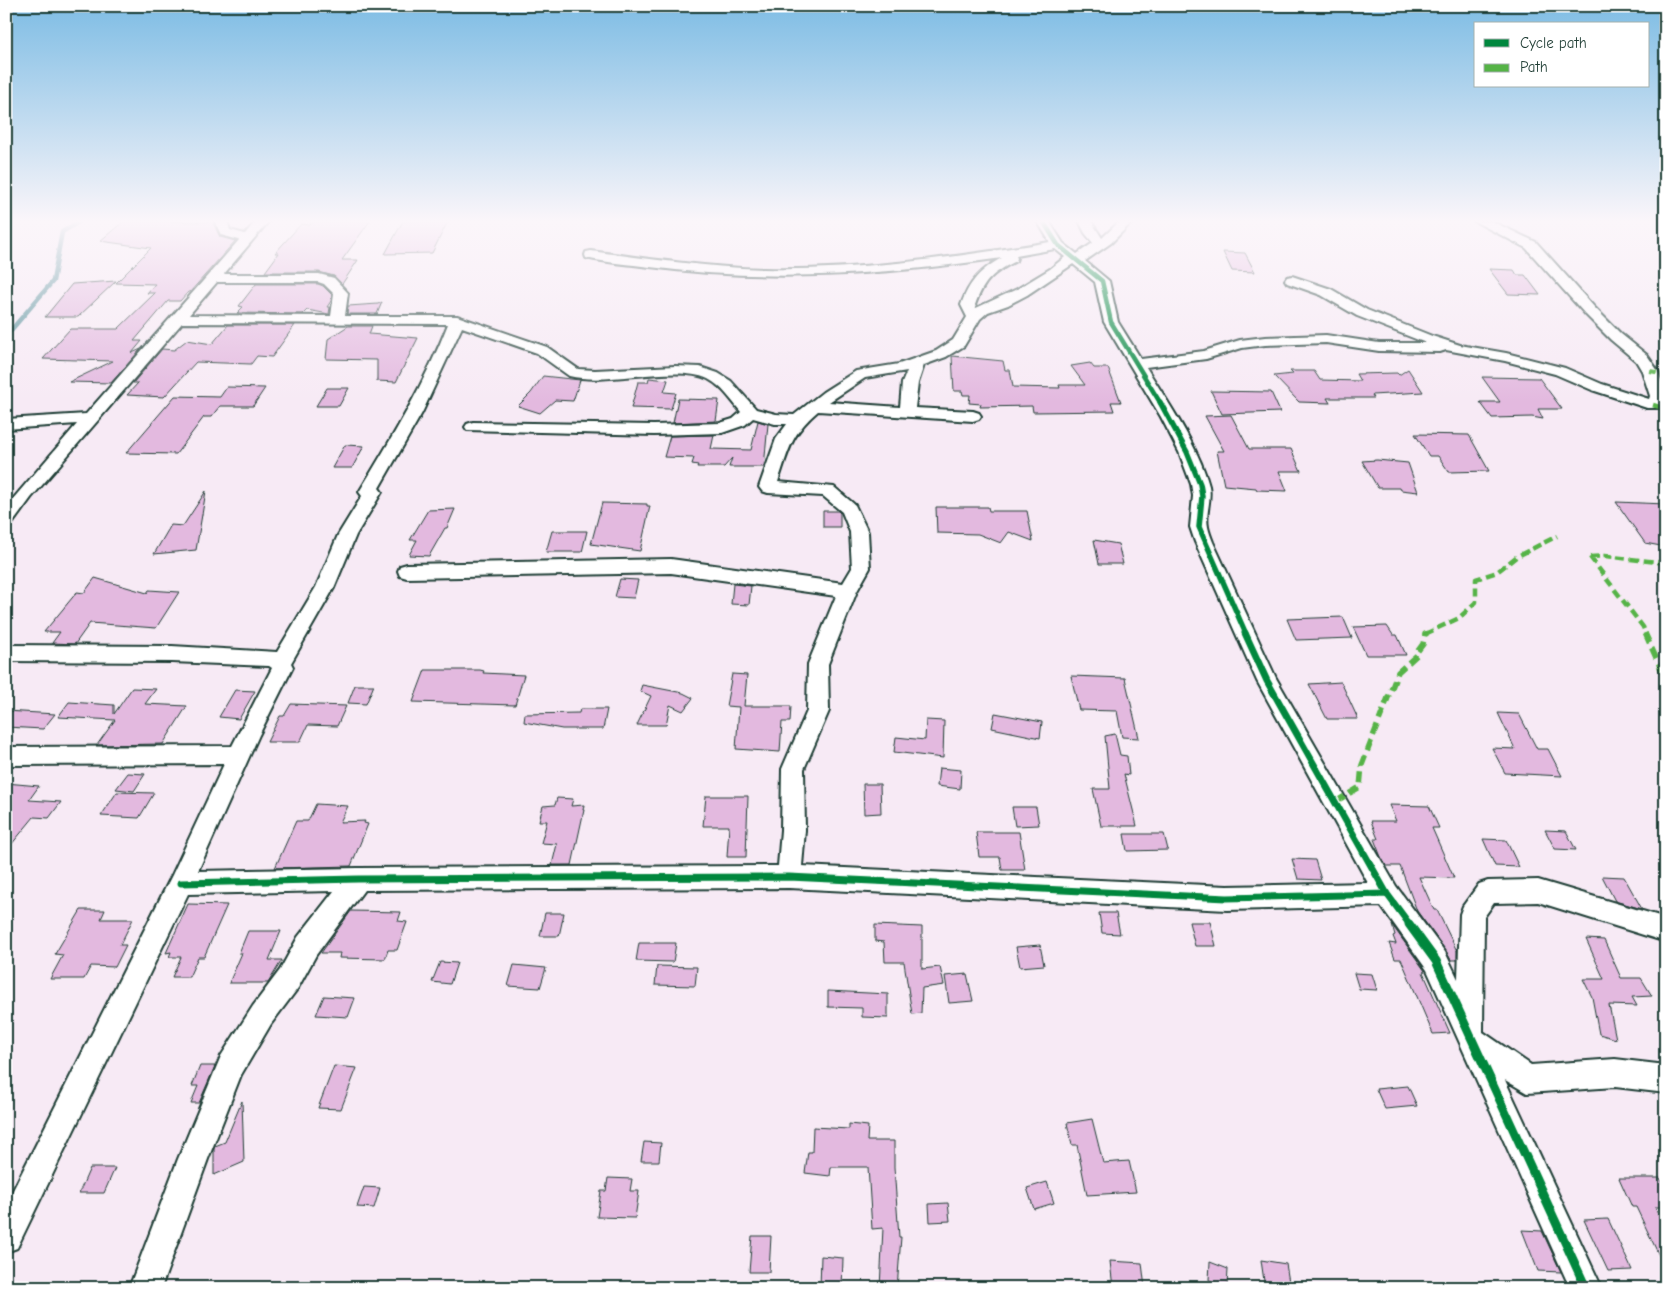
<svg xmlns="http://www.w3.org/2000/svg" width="1672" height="1294" font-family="'Comic Neue',sans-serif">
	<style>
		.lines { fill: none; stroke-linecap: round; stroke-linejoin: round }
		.stream { stroke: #58909a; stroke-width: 4.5 }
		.building { fill: #e3b9df; stroke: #1f3d34 }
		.street-casing { stroke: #1f3d34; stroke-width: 4 }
		.street { fill: #fff; fill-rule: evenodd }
		.quiet-far2 { stroke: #55b346; stroke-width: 4; stroke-dasharray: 7 4; stroke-linecap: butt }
		.quiet-far1 { stroke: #55b346; stroke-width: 4.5; stroke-dasharray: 9 4.5; stroke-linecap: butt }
		.quiet { stroke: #55b346; stroke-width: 5.5; stroke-dasharray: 11 5.5; stroke-linecap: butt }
		.cycleway-far3-casing { stroke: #fff; stroke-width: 6 }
		.cycleway-far2-casing { stroke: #fff; stroke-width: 8 }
		.cycleway-far1-casing { stroke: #fff; stroke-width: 10 }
		.cycleway-casing { stroke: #fff; stroke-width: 12 }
		.cycleway-far3 { stroke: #00873e; stroke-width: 4.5 }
		.cycleway-far2 { stroke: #00873e; stroke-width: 5.5 }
		.cycleway-far1 { stroke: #00873e; stroke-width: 7 }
		.cycleway { stroke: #00873e; stroke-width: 9 }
	</style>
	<rect width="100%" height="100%" fill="#f7eaf5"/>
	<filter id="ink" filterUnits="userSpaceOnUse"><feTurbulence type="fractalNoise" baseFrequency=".02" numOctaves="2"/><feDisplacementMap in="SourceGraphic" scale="10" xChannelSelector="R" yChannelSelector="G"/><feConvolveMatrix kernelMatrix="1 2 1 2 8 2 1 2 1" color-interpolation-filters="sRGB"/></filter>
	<g filter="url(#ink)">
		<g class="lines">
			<path class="stream" d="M6,336L53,281L62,232L80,221"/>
		</g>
		<path class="building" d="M124,221L214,222L213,224L214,225L220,237L235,241L190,292H188L180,301H168L134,341H142L132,353L141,349L111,383L69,382L113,361L43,359L70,329H118L155,293H147L155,284L116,283L151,248L100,241Z
			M313,221H370L342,260H358L342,284L334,276L319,272H265L279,253H275L301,224L310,225Z
			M403,221H448L432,253L385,254Z
			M1223,252L1245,253L1255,272L1232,271Z
			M1489,269L1514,270L1517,275H1525L1540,295L1508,294Z
			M116,281L78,317H45L72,284Z
			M256,284H318L323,286L332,295L331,301L327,307H330L329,314L307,310L303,314L237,313L243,307L239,306Z
			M382,302L377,314H347L348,306L378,304Z
			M228,325H295L272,357L257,356L251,364L196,362L164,397L127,395L138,383H133L162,349L174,350L187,340L212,344Z
			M348,326H372L369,334L418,338L396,382L377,381V360L326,359L328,339Z
			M952,356L1003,361L1005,370H1010L1013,387L1060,388L1059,385H1085L1071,366L1090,363L1094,368H1108L1121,402H1111L1114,411L1033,412L1032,406L980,407L981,404L969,403L970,395H963L962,391H954Z
			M1408,369L1423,392L1372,395L1374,398H1327L1330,403L1299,402L1274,376L1293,374L1290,371H1314L1320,380L1360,381L1356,374L1397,373L1399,375Z
			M543,376L580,380L573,401L555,400L540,413L518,406L531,393Z
			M1482,377L1539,378L1562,409H1538L1543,419L1532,417L1492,418L1480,402H1500Z
			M649,378L668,380L664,392L676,393L671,409L631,408L638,382H648Z
			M227,387L265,388L253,406H220L211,417H204L176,454L126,453L175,396L220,397Z
			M327,388H349L339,406H316Z
			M1211,391L1271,392L1280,412L1222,414Z
			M678,399L719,400L716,421L673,423Z
			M1231,415L1249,449H1291L1301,471H1279L1287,491L1257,490L1256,488L1224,485L1217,451H1224L1205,416Z
			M758,421L768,424L764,467H729L732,458L724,467H697L698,465L692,464L694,458L664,457L670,436L714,435L711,449L751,450Z
			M1415,434L1469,435L1489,471L1449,472L1438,456H1429Z
			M345,445L364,446L352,468H332Z
			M1377,460L1408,463L1418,492L1401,490L1400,488H1378L1362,461Z
			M206,491L196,550L154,554L171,525L183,526Z
			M1616,502L1666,504V547L1645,543Z
			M602,503L647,504V506H650L640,551L591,544Z
			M936,507H988L989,511H1027L1033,541L1009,532L1001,543L978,534L937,533Z
			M455,509L447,528H445L429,556L409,555L417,540H410L428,510Z
			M823,511H838L840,513V527H823Z
			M552,531H587L582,552H546Z
			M1094,540L1118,544L1123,564H1099Z
			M95,578L147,593L149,590L179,592L156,628L90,623L75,644L52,643L60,632H44L77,592L84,593Z
			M620,579L638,580L634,598L615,597Z
			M733,584L751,586L749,605L731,604Z
			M1343,617L1352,638L1296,640L1287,619Z
			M1387,626L1393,635H1397L1406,655H1366L1353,627Z
			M425,670H480L484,671L483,673L524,675L515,705L413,702Z
			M732,674L747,675L744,706H791L790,722H782L780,752L736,749L739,707L726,706Z
			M1071,676L1125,678L1139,738L1122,737L1117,711L1079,710Z
			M1341,682L1358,719H1327L1309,684Z
			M355,685H374L366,704L348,703Z
			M642,685L683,693L693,698L683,711L670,705L666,725H637L651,696L640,691Z
			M132,688L156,689L145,704L187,706L163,744L97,745L115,720L58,717L69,702L114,705V714Z
			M235,690L255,691L239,719L219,717Z
			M291,704L346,706L337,726L308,725L300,742H267L280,716H284Z
			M580,709H607L603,729H562L524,722L525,714L579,713Z
			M6,711L55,714L43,729L6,727Z
			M995,713L1042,722L1040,738L992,728Z
			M1498,713L1519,714L1537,749H1548L1562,776L1505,773L1492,748L1515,749Z
			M926,720L944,721L943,758L894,752L896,737L925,740Z
			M1115,734L1120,755L1127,756L1129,775L1124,774L1137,826H1101L1093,789H1110L1105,736Z
			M939,768L961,770L960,789L937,786Z
			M128,773L145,774L134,791L116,789Z
			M6,783L39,786L29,800L61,802L49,818L34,817L6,851Z
			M863,784H880L881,813L864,814Z
			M117,792L154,793L139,818L101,816Z
			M706,796H748L746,857H727L729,826H703Z
			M557,798L573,799L571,806L584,805L583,810H584L572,865H552L557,844L541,843L547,821H539L543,806L555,805Z
			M316,804L348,806L340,822L365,821L364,823L368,824L351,866L275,868L296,821H308Z
			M1389,805L1429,806L1439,828H1432L1454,878L1419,877L1434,910H1437L1457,951V960H1451L1446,951L1417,911L1400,866H1386L1381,857L1374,839H1378L1371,821H1396Z
			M1012,807H1036L1039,825L1015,826Z
			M1545,830L1566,831L1576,850L1555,849Z
			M976,832H1019L1025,870H1002L1000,857H979Z
			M1124,834H1164L1168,850L1127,851Z
			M1483,839L1506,840L1519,867L1495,866Z
			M1292,859L1315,860L1321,880L1298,879Z
			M1602,876L1624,877L1642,909L1615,901Z
			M188,904L227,905L204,957H198L189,977H172L181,957H169L171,952L166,953Z
			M81,910H105L101,919H133L120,945H126L115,967L91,966L84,979H50L63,955L55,954Z
			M351,911L401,912L398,921L407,922L397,950H388L385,959L339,958L340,953H321Z
			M545,913H564L559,936H540Z
			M1099,913H1116L1120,934L1102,933Z
			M1189,922H1210L1216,946H1195Z
			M875,925L922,927V969L940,967L944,985L922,988L921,1013L912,1014L904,962H885L884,942L875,941Z
			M1392,925L1425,971L1423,972L1450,1033L1433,1034L1401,959H1395L1389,943L1396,944L1393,936L1395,935Z
			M248,931H281L269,960H282L268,983H229L242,953H239Z
			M1586,939L1604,940L1621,978H1641L1652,996L1632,997L1637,1006L1609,1005L1616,1039L1599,1034L1592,997L1583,979H1604Z
			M639,943H676L673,962L636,961Z
			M1040,945L1044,965L1020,967L1016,947Z
			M440,962L457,963L450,984L432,982Z
			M514,965L546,968L540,988L508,986Z
			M657,966L697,967L695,986L655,985Z
			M1354,973L1372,974L1377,990L1359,989Z
			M967,974L973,1001L949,1003L945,976Z
			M828,991L888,994V1018L862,1017V1008L828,1007Z
			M324,996L355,998L348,1017L316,1015Z
			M200,1066H215L199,1103H191L198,1086H192Z
			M334,1066L357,1068L341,1109L318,1108Z
			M1408,1086L1417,1106L1385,1109L1376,1089Z
			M242,1101L244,1162L214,1175V1149L215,1146L225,1142Z
			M1092,1119L1103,1163L1129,1161L1136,1192L1087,1195L1077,1145H1072L1067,1123Z
			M849,1124L868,1126L867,1141H894V1167L899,1237H901L897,1288H880L883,1228L872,1229L868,1167H831L830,1176L805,1173L808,1152H812L813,1127L849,1129Z
			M644,1142L661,1143L659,1161H641Z
			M90,1168H115L104,1193H79Z
			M608,1178L632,1179L630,1191H639L635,1218L597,1217L601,1191H606Z
			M1619,1178H1660L1666,1190V1207H1655L1666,1231V1270L1636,1207H1632Z
			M1047,1182L1054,1203L1034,1209L1027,1188Z
			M364,1187L380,1188L374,1208L357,1207Z
			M948,1203L950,1221L930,1222L929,1204Z
			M1608,1219L1632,1270L1608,1271L1584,1220Z
			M1522,1230L1542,1231L1561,1272L1538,1271Z
			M752,1236H771L769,1272H749Z
			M821,1256L843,1258L842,1288H820Z
			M1261,1260L1286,1264L1290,1288H1265Z
			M1110,1261L1142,1263L1145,1288H1113Z
			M1210,1262L1228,1269L1227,1287L1209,1280Z"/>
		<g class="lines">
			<defs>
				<path id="street" d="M215,221H227L230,230L245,234L256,221H269L224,274H319L334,278L348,293L345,316H457L547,347L578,369L595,370L675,366L700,367L718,373L731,381L756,409L776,414L794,415L823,392L856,371L899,364L936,351L953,340L967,317L961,305C969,282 981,269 1002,258C885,275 768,283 650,267C629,264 607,263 586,258L585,255L586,252L591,251C649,259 706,267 764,269C860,271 956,257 1050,242L1037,221H1049L1063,243L1077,254L1093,243L1085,233L1079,221H1091L1102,238L1120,221H1133L1111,243L1085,261L1109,281L1118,322L1141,359L1204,351L1240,340L1265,337L1326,335L1379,343H1426L1357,316L1321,295L1287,283L1285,280L1287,277L1292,276L1331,289L1367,310L1432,336L1460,345L1506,353L1565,368L1602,384L1649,399L1650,396L1642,371L1636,361L1611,340L1585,314L1526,248L1474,221H1491L1536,242L1595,308L1621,334L1647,355L1658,371L1666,396L1659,408H1647L1592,390L1555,374L1505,361L1446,350L1440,352L1379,351L1326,343L1265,345L1242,348L1206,359L1146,367C1167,401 1199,447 1209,486C1212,500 1205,513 1208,527C1209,532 1211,537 1213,542L1276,678L1396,886L1445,952L1458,979L1460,914L1463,906L1479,884L1488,881L1538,880L1666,918V942L1538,902L1494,903L1484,917L1483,1032L1531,1065L1615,1059L1666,1065V1093L1615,1087L1527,1093L1505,1080L1602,1288H1570L1427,970L1381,906L1227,910L789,888L364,890L316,955L298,988L271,1024L241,1075L208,1159L161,1288H129L178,1159L221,1056L253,1006L280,970L298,937L334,891L188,894L17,1248L6,1252V1204L172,875L224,764L6,765V747L232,746L272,668L269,666L172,662L6,661V645L172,646L277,652L316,587L338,535L362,496L359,492C392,438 425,383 448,324L182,323L31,498L12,524L6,526V507L77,424L6,429V419L86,414L239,240L221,235ZM1055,249L1065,257L1050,269L1017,289L976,308L975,305C984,280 993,273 1016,261L1017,258L1016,256ZM1073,264L1095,282L1104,322L1161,417L1179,452L1191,484L1193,496L1190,527L1195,542L1257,681L1368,883L1227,886L802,866L805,830L804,769L829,711L828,664L857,591L870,568L868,532L855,505L834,487L778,482C789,449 791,434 818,411L973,421L979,419L981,416L979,413L973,411L915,408L918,383L924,365L946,357L964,346L980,319L988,312L1008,305L1027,295ZM217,282H318L324,284L334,294L331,316L189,315ZM462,327L537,353L569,376C609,386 675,364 708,379C722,386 731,400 741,412L733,419L720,423L654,425L473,422L467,424L465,427L467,430L654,435L722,433L745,425L753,418L775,424H787L776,439L759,487L762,491L768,493L823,496L842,512L850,532L852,568L843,583L671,559L407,564L400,566L398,571L400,576L407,578L671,573L836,596L808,664L807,711L782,769L781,830L778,866L358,868L198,871L259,735L293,667L291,663L334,588L356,535L382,492L379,488L422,413ZM907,371L902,383L900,407L829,402L865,378Z"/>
			</defs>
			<use href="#street" class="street-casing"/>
			<use href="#street" class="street"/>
			<path class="quiet-far2" d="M1650,371L1666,374"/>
			<path class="quiet-far1" d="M1653,405L1666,409
				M1590,557L1643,627L1646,634
				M1590,557L1605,556L1666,563
				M1425,634L1459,618L1476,602V579L1497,572L1516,557L1557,536"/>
			<path class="quiet" d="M1645,633L1666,680
				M1335,802L1360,787L1362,765L1398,672L1418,654L1417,652L1423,644L1425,634L1428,633"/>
			<defs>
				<path id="cycleway-far3" d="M1043,221L1058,245L1102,281L1111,322L1161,404"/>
				<path id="cycleway-far2" d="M1160,402L1187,452L1200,484L1202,496L1199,527L1246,634"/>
				<path id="cycleway-far1" d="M1245,633L1267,681L1387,894L1410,925
					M181,883L358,879L789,877L1227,898L1387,894"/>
				<path id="cycleway" d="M1409,924L1436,961L1586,1288"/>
			</defs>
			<use href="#cycleway-far3" class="cycleway-far3-casing"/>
			<use href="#cycleway-far2" class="cycleway-far2-casing"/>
			<use href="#cycleway-far1" class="cycleway-far1-casing"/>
			<use href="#cycleway" class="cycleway-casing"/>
			<use href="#cycleway-far3" class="cycleway-far3"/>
			<use href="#cycleway-far2" class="cycleway-far2"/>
			<use href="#cycleway-far1" class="cycleway-far1"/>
			<use href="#cycleway" class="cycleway"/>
		</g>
	</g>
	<linearGradient id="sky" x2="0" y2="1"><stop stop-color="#7dbce4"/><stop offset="0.55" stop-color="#fbf6fa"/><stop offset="1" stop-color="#fbf6fa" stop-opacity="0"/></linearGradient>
	<rect width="1672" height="402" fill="url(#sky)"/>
	<rect width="1672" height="1294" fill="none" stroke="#fff" stroke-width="25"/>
	<rect x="12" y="12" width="1647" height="1269" fill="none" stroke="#1f3d34" stroke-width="2" filter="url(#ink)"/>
	<rect x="1474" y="22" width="175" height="65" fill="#ffffff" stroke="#a5b1ae"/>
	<rect x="1484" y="39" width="25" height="8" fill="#00873e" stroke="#a5b1ae"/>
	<text x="1520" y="48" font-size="15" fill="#1f3d34">Cycle path</text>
	<rect x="1484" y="64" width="25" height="8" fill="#55b346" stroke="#a5b1ae"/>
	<text x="1520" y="72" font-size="15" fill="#1f3d34">Path</text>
</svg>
